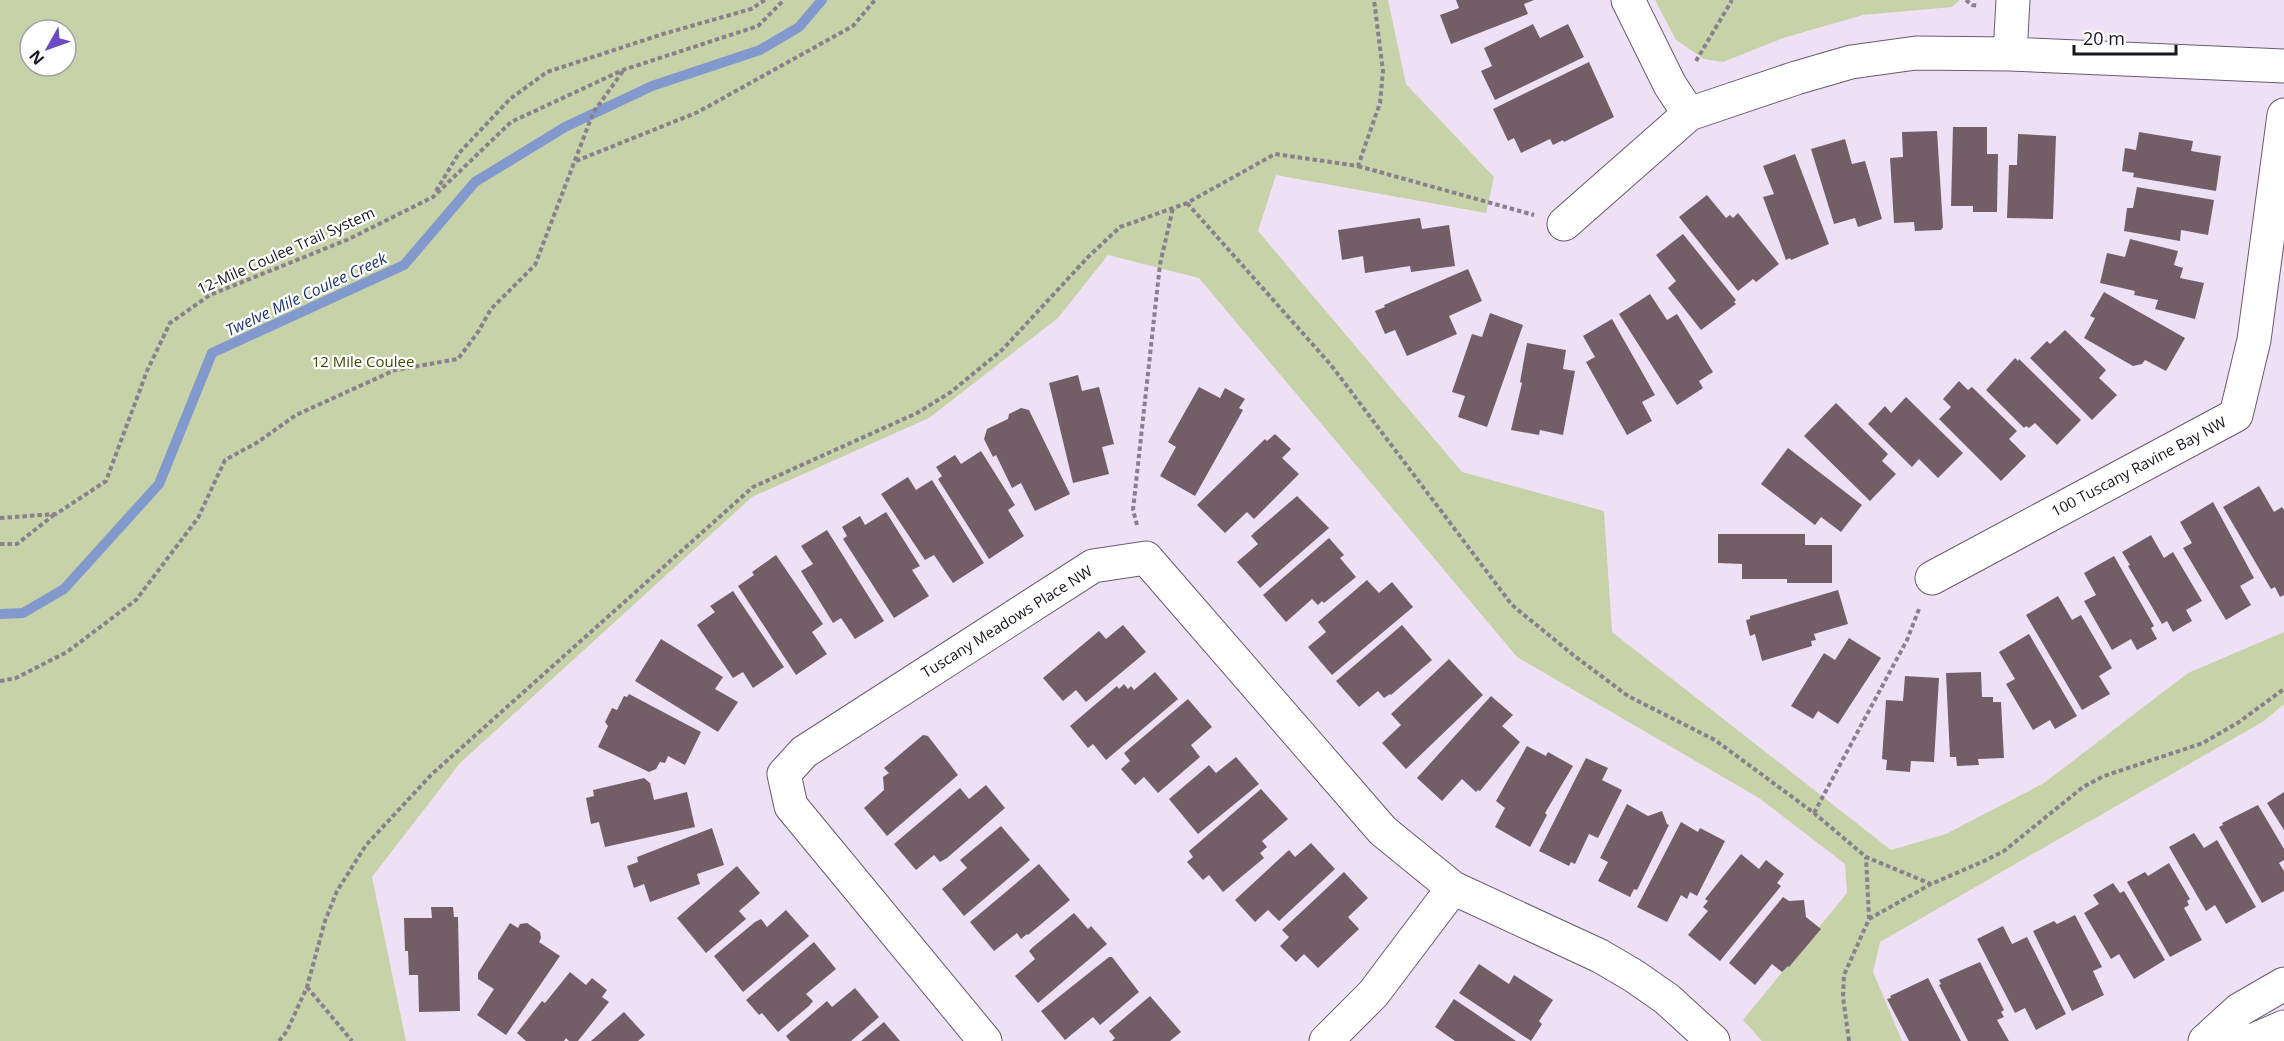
<svg xmlns="http://www.w3.org/2000/svg" width="2284" height="1041" font-family="'Open Sans',sans-serif">
	<style>
		.green { fill: #c8d2a8; fill-rule: evenodd }
		.lines { fill: none; stroke-linecap: round; stroke-linejoin: round }
		.stream { stroke: #8199cd; stroke-width: 10 }
		.building { fill: #735e68 }
		.minor-casing { stroke: #675c6e; stroke-width: 35 }
		.path { stroke: #89808e; stroke-width: 4; stroke-dasharray: 4.5 3; stroke-linecap: butt }
		.minor { stroke: #fff; stroke-width: 33 }
		.labels { text-anchor: middle; stroke-width: 4.5; stroke-linejoin: round; paint-order: stroke }
		.street-label { font-size: 15px; fill: #1a161d; stroke: #fff }
		.park-label { font-size: 15px; fill: #3d4800; stroke: #fff }
		.water-label { font-size: 16px; font-style: italic; fill: #1b3472; stroke: #fff }
	</style>
	<rect width="100%" height="100%" fill="#eee1f6"/>
	<path class="green" d="M0,0H1388L1406,84L1494,177L1486,213L1276,175L1258,231L1462,472L1604,511L1612,632L1891,850L1946,834L2044,783L2188,673L2284,632V704L2264,721L1880,942L1873,972L1902,1041H1762L1743,1020L1847,893L1845,864L1759,798L1517,657L1199,278L1108,255L1058,318L929,418L752,497L460,763L372,877L406,1041H0ZM30,30H66V66H30Z
		M1655,0H1960L1952,7L1863,15L1783,38L1723,62L1704,59L1676,40Z"/>
	<g class="lines">
		<path class="stream" d="M0,614L23,613L64,589L159,484L212,353L404,265L475,182L565,127L652,86L760,50L799,27L822,0"/>
	</g>
	<path class="building" d="M1456,0H1534L1524,4L1528,14L1451,44L1440,15L1459,8Z
		M1533,24L1540,38L1568,24L1584,57L1495,100L1481,71L1492,66L1484,48Z
		M1589,62L1614,117L1564,142L1563,140L1553,145L1550,139L1521,153L1514,138L1508,141L1493,109Z
		M1953,127H1987V154H1998L1997,212H1973V206H1951Z
		M1937,131L1943,227L1941,230L1915,231L1914,222L1894,223L1890,158L1903,157L1902,132Z
		M2139,132L2193,141L2191,151L2221,156L2216,191L2133,177L2134,173L2122,171L2125,148L2136,150Z
		M2018,134L2056,136L2053,219L2007,218L2009,165H2017Z
		M1845,139L1852,164L1865,161L1882,219L1858,227L1855,218L1834,224L1811,149Z
		M1795,154L1829,244L1791,260L1790,258L1786,260L1763,197L1774,194L1763,166Z
		M2137,187L2214,200L2208,235L2181,230L2180,241L2124,231L2127,208H2133Z
		M1707,195L1726,218L1730,215L1733,218L1738,213L1779,264L1756,282L1753,279L1738,291L1679,217Z
		M1420,218L1422,229L1449,225L1455,266L1411,272L1410,266L1365,273L1363,256L1342,260L1338,230Z
		M1683,234L1736,300L1734,302L1736,304L1701,330L1668,288L1676,281L1656,255Z
		M2130,239L2178,251L2174,265L2183,268L2180,278L2204,283L2195,319L2155,309L2158,300L2134,295L2135,291L2100,283L2107,253L2125,257Z
		M1468,269L1482,301L1449,316L1457,334L1407,356L1395,330L1385,334L1375,311L1385,307L1384,305Z
		M2104,292L2185,338L2166,371L2145,360L2142,364L2133,366L2084,338L2095,318L2090,316Z
		M1650,294L1667,320L1677,314L1713,372L1699,381L1703,388L1677,405L1619,314Z
		M1490,313L1523,325L1487,427L1458,417L1465,396L1452,392L1472,334L1482,337Z
		M1612,319L1655,395L1642,402L1652,421L1627,435L1586,362L1595,357L1583,336Z
		M2065,330L2106,370L2099,378L2117,395L2092,420L2030,358L2047,341L2050,344Z
		M1527,343L1566,350L1563,369L1575,371L1563,435L1540,430L1539,435L1511,430L1522,383L1520,382Z
		M2015,358L2018,361L2019,359L2081,420L2057,445L2035,423L2029,428L2026,426L2024,428L1986,390Z
		M1078,375L1082,391L1099,387L1114,444L1102,447L1109,474L1073,483L1049,383Z
		M1959,381L1968,390L1972,387L2017,431L2009,439L2026,456L2001,481L1939,419L1951,407L1943,399Z
		M1199,387L1220,398L1225,388L1245,399L1239,408L1243,410L1195,496L1160,476L1176,447L1168,442Z
		M1906,397L1963,453L1938,478L1919,459L1912,467L1868,424L1885,406L1891,413Z
		M1836,403L1888,454L1882,461L1896,474L1870,501L1804,436Z
		M1021,408L1029,410L1070,494L1035,511L1021,483L1012,488L996,455L993,457L984,439L987,429L1008,419L1009,414Z
		M1275,434L1291,449L1282,458L1299,474L1254,519L1247,512L1225,533L1197,505L1265,439L1267,441Z
		M1788,448L1862,505L1841,532L1821,517L1815,525L1761,484Z
		M981,451L1015,505L1008,510L1024,536L989,559L938,479L942,476L936,467L955,455L961,464Z
		M908,477L916,490L932,480L984,563L953,583L934,555L925,560L881,494Z
		M2259,486L2274,512L2282,507L2284,510V595L2280,597L2275,587L2271,589L2223,507Z
		M1297,496L1329,528L1260,588L1237,562L1258,544L1251,536L1255,532Z
		M2213,502L2254,578L2240,586L2251,605L2226,620L2183,548L2192,543L2180,522Z
		M886,512L920,566L912,570L929,596L894,618L843,539L847,536L842,527L860,516L865,525Z
		M827,530L884,621L855,639L841,618L833,623L801,571L813,564L801,546Z
		M1718,534H1805V545H1832V583H1787V579H1742V564L1718,563Z
		M2151,535L2164,558L2173,552L2202,601L2186,610L2192,621L2173,632L2167,621L2162,624L2128,566L2130,565L2122,552Z
		M1329,538L1344,555L1340,558L1356,577L1324,603L1322,601L1318,605L1312,599L1286,622L1263,595Z
		M776,555L823,624L812,632L827,654L796,675L738,586L754,575L752,572Z
		M2114,556L2154,626L2151,628L2157,639L2137,650L2131,639L2112,650L2084,601L2096,595L2084,573Z
		M1367,580L1379,593L1392,582L1413,607L1332,675L1308,647L1326,632L1318,622Z
		M1838,590L1848,624L1814,634L1816,640L1811,641L1812,646L1762,661L1755,634L1750,636L1746,620L1750,619V616Z
		M733,591L784,667L753,688L743,672L733,678L697,625L715,612L710,606Z
		M2058,596L2072,620L2081,615L2112,668L2099,676L2110,694L2082,710L2026,615Z
		M1123,625L1146,652L1086,702L1076,690L1063,701L1043,678L1099,631L1106,639Z
		M1402,625L1432,660L1391,695L1390,694L1384,698L1378,691L1359,707L1336,681Z
		M2029,634L2077,716L2055,729L2050,720L2033,730L2006,684L2015,679L1999,652Z
		M1849,638L1881,658L1838,724L1818,711L1813,719L1791,706L1824,653L1835,660Z
		M661,639L723,677L715,689L738,702L718,732L635,681Z
		M1449,659L1483,695L1406,769L1382,743L1401,725L1391,714Z
		M1155,672L1178,699L1106,760L1093,744L1088,748L1070,726L1117,686L1119,689L1124,684L1128,689L1131,686L1134,690Z
		M1981,672L1982,697H1993V702H2001L2004,758L1978,759L1979,765L1957,766L1956,757H1950L1946,673Z
		M1905,676L1939,678L1934,762L1911,761L1910,772L1886,770L1887,760L1882,759L1886,700L1903,701Z
		M629,694L701,732L685,765L668,756L665,763L660,762L656,769L649,772L598,747L608,726L605,722L612,708L617,710L624,696L627,697Z
		M1491,696L1513,715L1502,726L1520,742L1480,791L1478,790L1476,792L1462,779L1442,801L1417,778Z
		M1188,699L1212,727L1191,745L1200,757L1158,793L1144,777L1135,785L1121,769L1130,761L1124,753Z
		M923,735L928,736L958,775L887,836L864,808L884,790L883,777L889,773L884,768Z
		M1527,746L1546,756L1548,752L1573,766L1545,813L1547,815L1530,847L1495,827L1505,808L1496,801Z
		M1236,757L1259,784L1198,834L1169,799L1209,765L1216,773Z
		M1586,758L1608,768L1602,780L1622,790L1598,838L1589,834L1575,864L1571,862L1569,866L1539,851Z
		M644,778L650,783L654,800L687,792L695,827L605,847L599,822L591,824L586,798L594,796L593,790Z
		M986,785L1005,808L947,858L940,862L934,855L916,870L894,844L960,788L969,799Z
		M1261,789L1288,819L1262,841L1267,847L1260,853L1264,858L1223,892L1209,875L1203,880L1187,862L1193,857L1189,851Z
		M2284,792V830L2267,803Z
		M1627,804L1648,816L1662,811L1667,824L1669,825L1637,890L1634,889L1630,897L1598,881L1608,862L1600,858Z
		M2258,805L2284,849V860L2279,863L2284,871V891L2262,903L2219,827L2223,825L2222,823Z
		M1681,822L1698,832L1700,828L1725,841L1697,896L1690,892L1687,899L1681,895L1667,922L1637,907Z
		M1001,826L1030,860L964,916L942,889L967,868L960,860Z
		M712,828L724,865L697,874L700,884L650,902L644,884L634,888L627,866L638,862L637,857Z
		M2194,833L2204,848L2217,840L2256,907L2226,924L2215,905L2206,911L2169,847Z
		M1311,843L1335,869L1279,921L1268,910L1255,922L1235,900L1289,850L1295,857Z
		M1741,854L1759,869L1766,860L1784,874L1777,883L1781,886L1720,961L1688,935L1708,911L1703,907L1708,901L1705,899Z
		M2169,863L2190,899L2187,901L2189,905L2184,908L2202,940L2170,957L2127,882L2145,872L2148,876Z
		M1039,864L1070,900L1028,935L1027,934L1021,939L1017,933L994,951L970,922Z
		M737,866L760,893L739,911L746,919L706,953L677,918Z
		M1344,872L1368,898L1348,917L1359,929L1318,968L1304,954L1296,962L1280,946L1289,937L1282,930Z
		M2113,883L2120,893L2124,891L2165,960L2134,979L2119,954L2111,959L2084,913L2099,904L2093,895Z
		M1783,897L1789,901L1804,900L1806,917L1821,929L1789,967L1788,966L1782,972L1772,964L1755,985L1729,963Z
		M431,907H453L454,917H458L460,1011L419,1012L418,975H409L408,951H405L404,918H432Z
		M786,910L809,936L743,992L714,956L755,922L761,919L767,927Z
		M1074,913L1088,929L1091,926L1107,944L1038,1003L1015,976L1035,959L1029,951L1033,947Z
		M2075,915L2102,967L2093,971L2104,995L2072,1011L2033,931L2054,921L2057,924Z
		M510,923L518,928L520,924L527,923L540,932L541,938L539,942L560,956L506,1035L477,1015L494,989L478,979V973Z
		M2003,926L2012,944L2027,937L2066,1014L2036,1030L2025,1008L2015,1013L1977,939Z
		M814,942L836,969L806,994L813,1001L809,1006L778,1032L762,1013L759,1015L746,1000Z
		M1109,957H1112L1139,992L1100,1025L1093,1017L1065,1040L1041,1011Z
		M1980,962L2004,1010L2001,1012L2004,1017L1997,1020L2009,1041H1968L1939,985L1941,984L1939,980Z
		M1479,964L1509,984L1514,975L1553,1000L1539,1021L1542,1024L1531,1041L1459,993Z
		M570,972L586,985L592,978L607,990L602,997L609,1002L578,1041H569L566,1038L564,1041H526L517,1033L542,1001L545,1003Z
		M1928,978L1961,1041H1909L1887,999L1891,998L1890,996Z
		M855,988L879,1017L851,1041H790L786,1036L827,1001L832,1007Z
		M1150,996L1181,1032L1170,1041H1112L1115,1038L1109,1031Z
		M1454,999L1516,1041H1455L1435,1027Z
		M624,1012L645,1035L638,1041H591Z
		M884,1022L900,1041H861Z"/>
	<g class="lines">
		<defs>
			<path id="minor" d="M1628,0L1670,85L1689,114L1796,78L1851,62L1916,53L2010,54L2284,66
				M2010,54L2013,0
				M1564,224L1689,114
				M1932,578L2236,415L2254,340L2284,115
				M985,1041L791,806L784,774L804,752L1093,566L1146,558L1383,831L1453,888L1600,956L1634,976L1667,999L1713,1041
				M1326,1041L1373,994L1453,888
				M2205,1041L2239,1010L2284,984
				M2237,1041L2254,1040L2284,1027"/>
		</defs>
		<use href="#minor" class="minor-casing"/>
		<path class="path" d="M1966,0L1972,5L1979,6
			M1696,61L1732,0
			M576,161L698,112L853,26L875,0
			M1358,166L1534,215
			M436,191L459,153L510,99L547,72L663,34L751,9L765,0
			M1187,203L1331,365L1512,605L1572,654L1628,696L1715,740L1814,813L1866,857L1931,884L1982,862L2004,851L2083,787L2104,776L2203,743L2239,722L2284,689
			M0,518L56,514L106,481L147,371L170,323L210,295L349,239L433,197L511,122L623,70L758,26L784,0
			M1137,525L1133,510L1160,264L1173,208
			M0,544H17L55,514
			M0,681L16,678L67,652L136,600L198,518L225,460L258,442L296,415L395,370L458,359L478,332L491,309L535,265L593,113L623,71
			M1814,813L1907,640L1919,609
			M1869,919L1931,884
			M307,987L352,1041
			M279,1041L287,1031L307,987L325,921L337,891L366,845L431,775L753,487L917,413L951,392L1002,350L1088,257L1120,227L1187,203L1275,154L1358,166L1380,103L1383,71L1374,0
			M1849,1041L1843,997L1844,975L1869,919L1866,857"/>
		<use href="#minor" class="minor"/>
	</g>
	<g class="labels">
		<g class="street-label">
			<text transform="translate(286 251) rotate(-24)" y="5">12-Mile Coulee Trail System</text>
			<text transform="translate(2139 467) rotate(-28)" y="5">100 Tuscany Ravine Bay NW</text>
			<text transform="translate(1007 622) rotate(-32)" y="5">Tuscany Meadows Place NW</text>
		</g>
		<g class="park-label">
			<text x="363" y="367">12 Mile Coulee</text>
		</g>
		<g class="water-label">
			<text transform="translate(306 294) rotate(-25)" y="6">Twelve Mile Coulee Creek</text>
		</g>
	</g>
	<g transform="translate(48 48) rotate(230)"><circle r="28" fill="#ffffff" stroke="#a3a2a5" stroke-width="1.5"/>
	<path d="M0-4.5L10 22L0 15L-10 22Z" fill="#6a4bc4"/>
	<text y="-9" font-size="16" font-weight="bold" text-anchor="middle" fill="#1a161d">N</text>
	</g>
	<path d="M2074 45v9h102v-9" fill="none" stroke="#1a161d" stroke-width="3"/>
	<text x="2083" y="45" font-size="18" fill="#1a161d" stroke="#ffffff" stroke-width="4.5" paint-order="stroke">20 m</text>
</svg>
